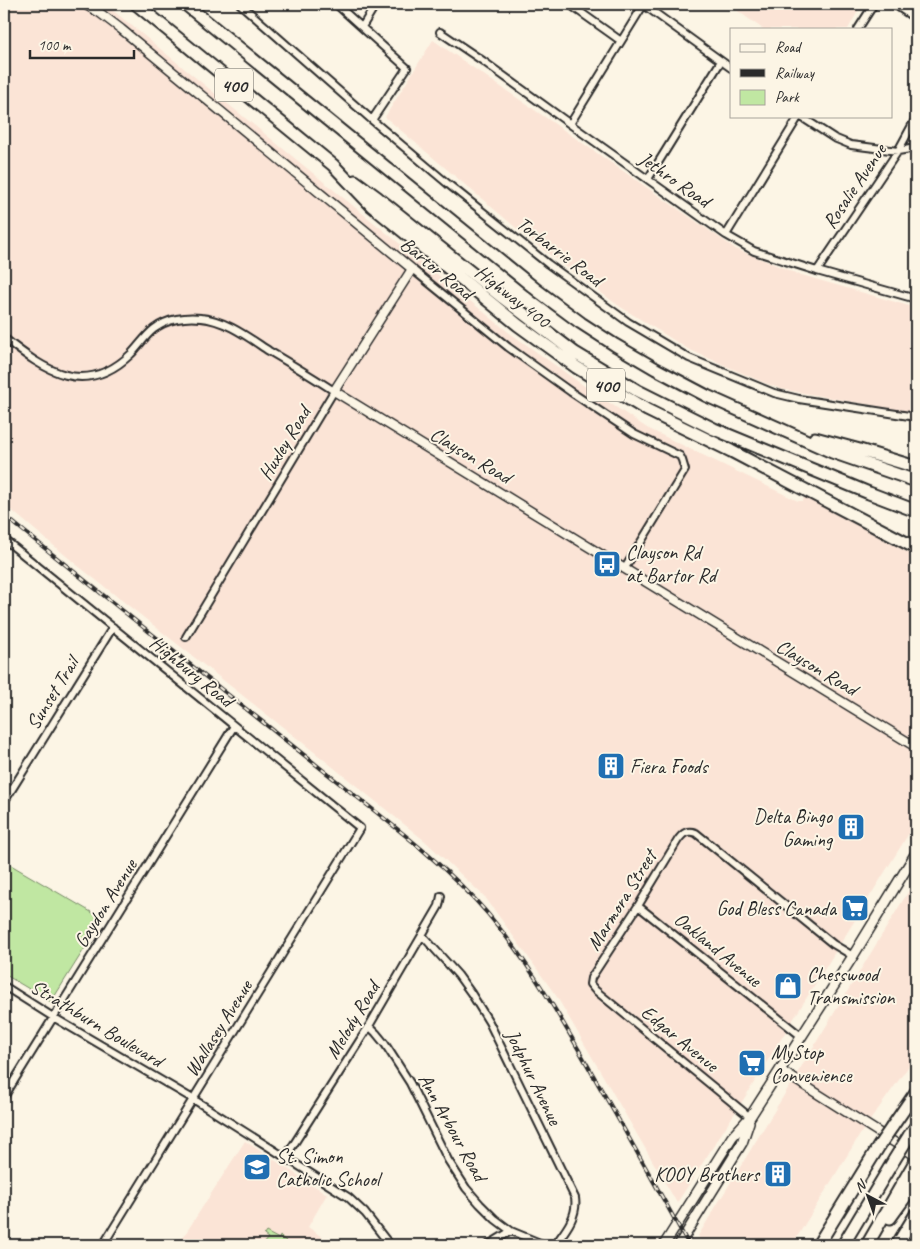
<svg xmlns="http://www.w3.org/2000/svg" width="920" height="1249" font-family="Caveat,sans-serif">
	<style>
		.built { fill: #fbe4d6 }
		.green { fill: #c0e7a2; stroke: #768966 }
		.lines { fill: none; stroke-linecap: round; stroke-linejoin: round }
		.minor-casing { stroke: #2b2b2b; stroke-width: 10 }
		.tertiary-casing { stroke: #2b2b2b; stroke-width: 11 }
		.secondary-casing { stroke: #2b2b2b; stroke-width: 12 }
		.motorway-casing { stroke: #2b2b2b; stroke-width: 15 }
		.minor { stroke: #fcf5e5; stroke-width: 6 }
		.tertiary { stroke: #fcf5e5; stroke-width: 8 }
		.secondary { stroke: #fcf5e5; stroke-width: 9 }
		.motorway { stroke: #fcf5e5; stroke-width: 11 }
		.rail-casing { stroke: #2b2b2b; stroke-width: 4 }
		.rail { stroke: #fcf5e5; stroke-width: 2; stroke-dasharray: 5.5; stroke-linecap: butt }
		.motorway-bridge-casing { stroke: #2b2b2b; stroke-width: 15; stroke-linecap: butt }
		.motorway-bridge { stroke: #fcf5e5; stroke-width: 11 }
		.labels { text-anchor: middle; stroke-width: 4; stroke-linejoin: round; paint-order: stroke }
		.shield { fill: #fcf5e5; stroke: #6a6863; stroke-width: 1 }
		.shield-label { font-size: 19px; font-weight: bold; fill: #2b2b2b }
		.street-label { font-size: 20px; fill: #2b2b2b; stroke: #fcf5e5 }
		.poi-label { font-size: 20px; fill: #2b2b2b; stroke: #fcf5e5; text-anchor: start }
	</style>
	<rect width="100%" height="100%" fill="#fcf5e5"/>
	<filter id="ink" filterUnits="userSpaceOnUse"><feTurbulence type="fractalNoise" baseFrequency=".02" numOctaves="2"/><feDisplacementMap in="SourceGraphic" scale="10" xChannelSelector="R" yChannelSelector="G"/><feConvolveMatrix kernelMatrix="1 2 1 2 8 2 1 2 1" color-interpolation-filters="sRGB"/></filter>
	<g filter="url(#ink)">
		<path class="built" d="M4,4H105L507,331L580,383L647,428L798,501H802L805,497L916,557V822L745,1097L677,1203L557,997L485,897L425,841L298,739L77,565L4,504Z
			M728,4H862L848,29H763Z
			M433,40L736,249L798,274L916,308V413L781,389L760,381L688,349L619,306L534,243L385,117Z
			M916,879V1056L861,1133L792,1245H703L698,1236Z
			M245,1141L327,1194L308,1227L333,1245H192L182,1239Z"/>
		<path class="green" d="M4,861L103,919L51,1002L4,974Z
			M266,1232L279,1239L280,1236L286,1241L284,1245H262L268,1238L264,1235Z"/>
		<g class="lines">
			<defs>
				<path id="minor" d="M240,4L372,120L448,184L548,264L628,322L689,358L774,393L799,399L916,417
					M336,4L407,68L372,120
					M569,4L621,41
					M894,4L916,19
					M644,5L731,68
					M362,27L376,4
					M858,29L874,4
					M440,32L483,61L570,124L726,235L754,251L817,271L916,299
					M800,116L834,138L851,145L898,151L916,148
					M570,124L644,4
					M648,179L721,61
					M726,235L799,116
					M412,269L508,347L571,392L634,434L680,456L682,460L685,470L625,568
					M817,271L898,151L916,118
					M4,338C45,371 85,398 131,354C139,346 145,336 154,329C167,319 186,316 201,318C226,320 249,338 269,351C291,364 313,377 334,391L186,637
					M4,539L360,828L103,1245
					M4,802L113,627
					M638,906L801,1036
					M422,935L458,975L471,993L489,1022L575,1198C578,1216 565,1231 555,1245
					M4,986L53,1017L193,1099L348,1197L365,1213L390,1245
					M369,1026L376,1033L385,1044L410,1083L448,1160L466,1188L480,1204L495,1219L511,1231L545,1245
					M4,1097L234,726
					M750,1117L595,990L590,984L591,978L638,906L678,840C683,833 687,830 696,833L833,944L853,956
					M285,1158L369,1026L439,906L441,896
					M488,1245L511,1231"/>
				<path id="tertiary" d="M84,4L100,13L121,29L412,269L334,391L916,747
					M780,1070L916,1156"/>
				<path id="secondary" d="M664,1245L732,1137L750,1117L853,956L916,853
					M679,1245L742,1143L749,1122"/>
				<path id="motorway" d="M136,4L333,165L372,206L518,325L576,367L647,410L731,451L916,548
					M185,4L538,291L581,323L615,345L656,369L707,396L832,452L916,481
					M355,181L378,198L503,298L575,353L638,391L714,429L869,493L916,511
					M815,438L856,449L916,467
					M892,1127L916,1092
					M909,1136L916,1126
					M890,1218L916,1182
					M818,1245L879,1146
					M843,1245L894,1160
					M867,1245L916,1160
					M897,1245L916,1214"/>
			</defs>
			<use href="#minor" class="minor-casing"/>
			<use href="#tertiary" class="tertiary-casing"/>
			<use href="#secondary" class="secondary-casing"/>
			<use href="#motorway" class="motorway-casing"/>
			<use href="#minor" class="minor"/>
			<use href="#tertiary" class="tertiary"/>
			<use href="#secondary" class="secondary"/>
			<use href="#motorway" class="motorway"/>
			<defs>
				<path id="rail" d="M4,515C108,600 214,683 319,767C376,813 440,858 488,914C533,967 567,1029 601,1089C631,1141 660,1193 689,1245"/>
			</defs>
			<use href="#rail" class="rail-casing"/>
			<use href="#rail" class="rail"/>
			<defs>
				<path id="motorway-bridge" d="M879,1146L892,1127
					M894,1160L909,1136"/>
			</defs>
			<use href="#motorway-bridge" class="motorway-bridge-casing"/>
			<use href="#motorway-bridge" class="motorway-bridge"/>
		</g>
	</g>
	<defs>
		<symbol id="bus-square" viewBox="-11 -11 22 22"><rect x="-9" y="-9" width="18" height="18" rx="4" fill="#1f6fb2" stroke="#fcf5e5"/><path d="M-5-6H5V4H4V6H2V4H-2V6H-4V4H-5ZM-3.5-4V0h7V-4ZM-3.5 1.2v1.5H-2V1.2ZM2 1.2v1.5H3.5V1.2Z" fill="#fff"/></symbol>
		<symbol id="building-square" viewBox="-11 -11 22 22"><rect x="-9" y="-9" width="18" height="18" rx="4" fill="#1f6fb2" stroke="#fcf5e5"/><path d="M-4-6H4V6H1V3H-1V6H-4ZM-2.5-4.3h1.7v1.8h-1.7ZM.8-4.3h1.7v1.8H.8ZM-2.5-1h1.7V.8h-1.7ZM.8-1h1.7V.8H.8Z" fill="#fff"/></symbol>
		<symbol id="supermarket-square" viewBox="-11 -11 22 22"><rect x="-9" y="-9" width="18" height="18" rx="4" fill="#1f6fb2" stroke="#fcf5e5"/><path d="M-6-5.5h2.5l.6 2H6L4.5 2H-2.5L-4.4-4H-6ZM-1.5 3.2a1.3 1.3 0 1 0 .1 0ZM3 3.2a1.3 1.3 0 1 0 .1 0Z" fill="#fff"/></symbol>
		<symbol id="shop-square" viewBox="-11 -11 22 22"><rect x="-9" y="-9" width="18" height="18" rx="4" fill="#1f6fb2" stroke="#fcf5e5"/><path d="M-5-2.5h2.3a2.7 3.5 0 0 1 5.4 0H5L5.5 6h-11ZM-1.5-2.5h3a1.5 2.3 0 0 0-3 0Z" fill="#fff"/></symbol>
		<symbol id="school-square" viewBox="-11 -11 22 22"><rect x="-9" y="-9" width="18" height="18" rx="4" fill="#1f6fb2" stroke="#fcf5e5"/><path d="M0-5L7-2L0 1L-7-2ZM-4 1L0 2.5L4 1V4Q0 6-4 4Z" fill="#fff"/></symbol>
	</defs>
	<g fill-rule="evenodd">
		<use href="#bus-square" x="591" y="548" width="32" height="32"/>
		<use href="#building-square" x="595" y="750" width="32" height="32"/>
		<use href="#building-square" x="835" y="811" width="32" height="32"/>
		<use href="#supermarket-square" x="839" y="892" width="32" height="32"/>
		<use href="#shop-square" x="772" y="970" width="32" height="32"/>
		<use href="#supermarket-square" x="736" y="1047" width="32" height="32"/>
		<use href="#school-square" x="241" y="1151" width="32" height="32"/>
		<use href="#building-square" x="762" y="1158" width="32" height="32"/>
	</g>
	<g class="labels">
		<g class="shield">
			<rect x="215" y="68.5" width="38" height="33" rx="4"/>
			<rect x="587" y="368.5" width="38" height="33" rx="4"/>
		</g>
		<g class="shield-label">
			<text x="234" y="92">400</text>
			<text x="606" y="392">400</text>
		</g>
		<g class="street-label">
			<text transform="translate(675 179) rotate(35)" y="7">Jethro Road</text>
			<text transform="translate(854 186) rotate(-56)" y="7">Rosalie Avenue</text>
			<text transform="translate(560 251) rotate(37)" y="7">Torbarrie Road</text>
			<text transform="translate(437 268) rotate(39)" y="7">Bartor Road</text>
			<text transform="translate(513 296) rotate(38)" y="7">Highway 400</text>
			<text transform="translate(284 443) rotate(-59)" y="7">Huxley Road</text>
			<text transform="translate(471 455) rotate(31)" y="7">Clayson Road</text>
			<text transform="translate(817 667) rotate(31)" y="7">Clayson Road</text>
			<text transform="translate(192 671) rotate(39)" y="7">Highbury Road</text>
			<text transform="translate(52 693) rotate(-58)" y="7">Sunset Trail</text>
			<text transform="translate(621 900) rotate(-58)" y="7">Marmora Street</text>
			<text transform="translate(105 903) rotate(-58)" y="7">Gaydon Avenue</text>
			<text transform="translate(718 949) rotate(39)" y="7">Oakland Avenue</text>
			<text transform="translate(352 1020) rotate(-59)" y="7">Melody Road</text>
			<text transform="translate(97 1023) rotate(31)" y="7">Strathburn Boulevard</text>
			<text transform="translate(218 1028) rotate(-58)" y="7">Wallasey Avenue</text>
			<text transform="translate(680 1038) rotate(39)" y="7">Edgar Avenue</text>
			<text transform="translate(534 1077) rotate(64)" y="7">Jodphur Avenue</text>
			<text transform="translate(453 1127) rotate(61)" y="7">Ann Arbour Road</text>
		</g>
		<g class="poi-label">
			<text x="626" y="559">Clayson Rd<tspan x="626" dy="23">at Bartor Rd</tspan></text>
			<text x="630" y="773">Fiera Foods</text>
			<text x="832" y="823" text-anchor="end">Delta Bingo<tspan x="832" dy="23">Gaming</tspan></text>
			<text x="836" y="915" text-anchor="end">God Bless Canada</text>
			<text x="807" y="981">Chesswood<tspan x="807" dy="23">Transmission</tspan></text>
			<text x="771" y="1059">MyStop<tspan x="771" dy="23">Convenience</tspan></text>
			<text x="276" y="1163">St. Simon<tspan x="276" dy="23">Catholic School</tspan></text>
			<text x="759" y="1181" text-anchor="end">KOOY Brothers</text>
		</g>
	</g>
	<rect width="920" height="1249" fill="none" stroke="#fcf5e5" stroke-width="20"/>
	<rect x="10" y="10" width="900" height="1229" fill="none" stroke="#2b2b2b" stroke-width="2" filter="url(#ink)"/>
	<rect x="730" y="28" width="162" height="90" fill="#fcf5e5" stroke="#a8a49b"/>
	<rect x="740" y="44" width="25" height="8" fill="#fcf5e5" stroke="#a8a49b"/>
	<text x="775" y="52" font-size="15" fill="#2b2b2b">Road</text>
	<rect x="740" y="69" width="25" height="8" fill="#2b2b2b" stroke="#a8a49b"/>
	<text x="775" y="78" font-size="15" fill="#2b2b2b">Railway</text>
	<rect x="740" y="90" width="25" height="15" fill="#c0e7a2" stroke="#a8a49b"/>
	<text x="775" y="102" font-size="15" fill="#2b2b2b">Park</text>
	<g transform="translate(868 1196) rotate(319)" stroke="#fcf5e5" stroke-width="4" paint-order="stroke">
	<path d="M0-4L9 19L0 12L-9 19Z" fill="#2b2b2b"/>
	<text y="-8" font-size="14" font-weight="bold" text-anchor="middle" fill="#2b2b2b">N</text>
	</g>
	<path d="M30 50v8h104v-8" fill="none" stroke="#2b2b2b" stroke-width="2.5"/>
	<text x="38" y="50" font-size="15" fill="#2b2b2b" stroke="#fcf5e5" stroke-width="4" paint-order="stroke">100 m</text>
</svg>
